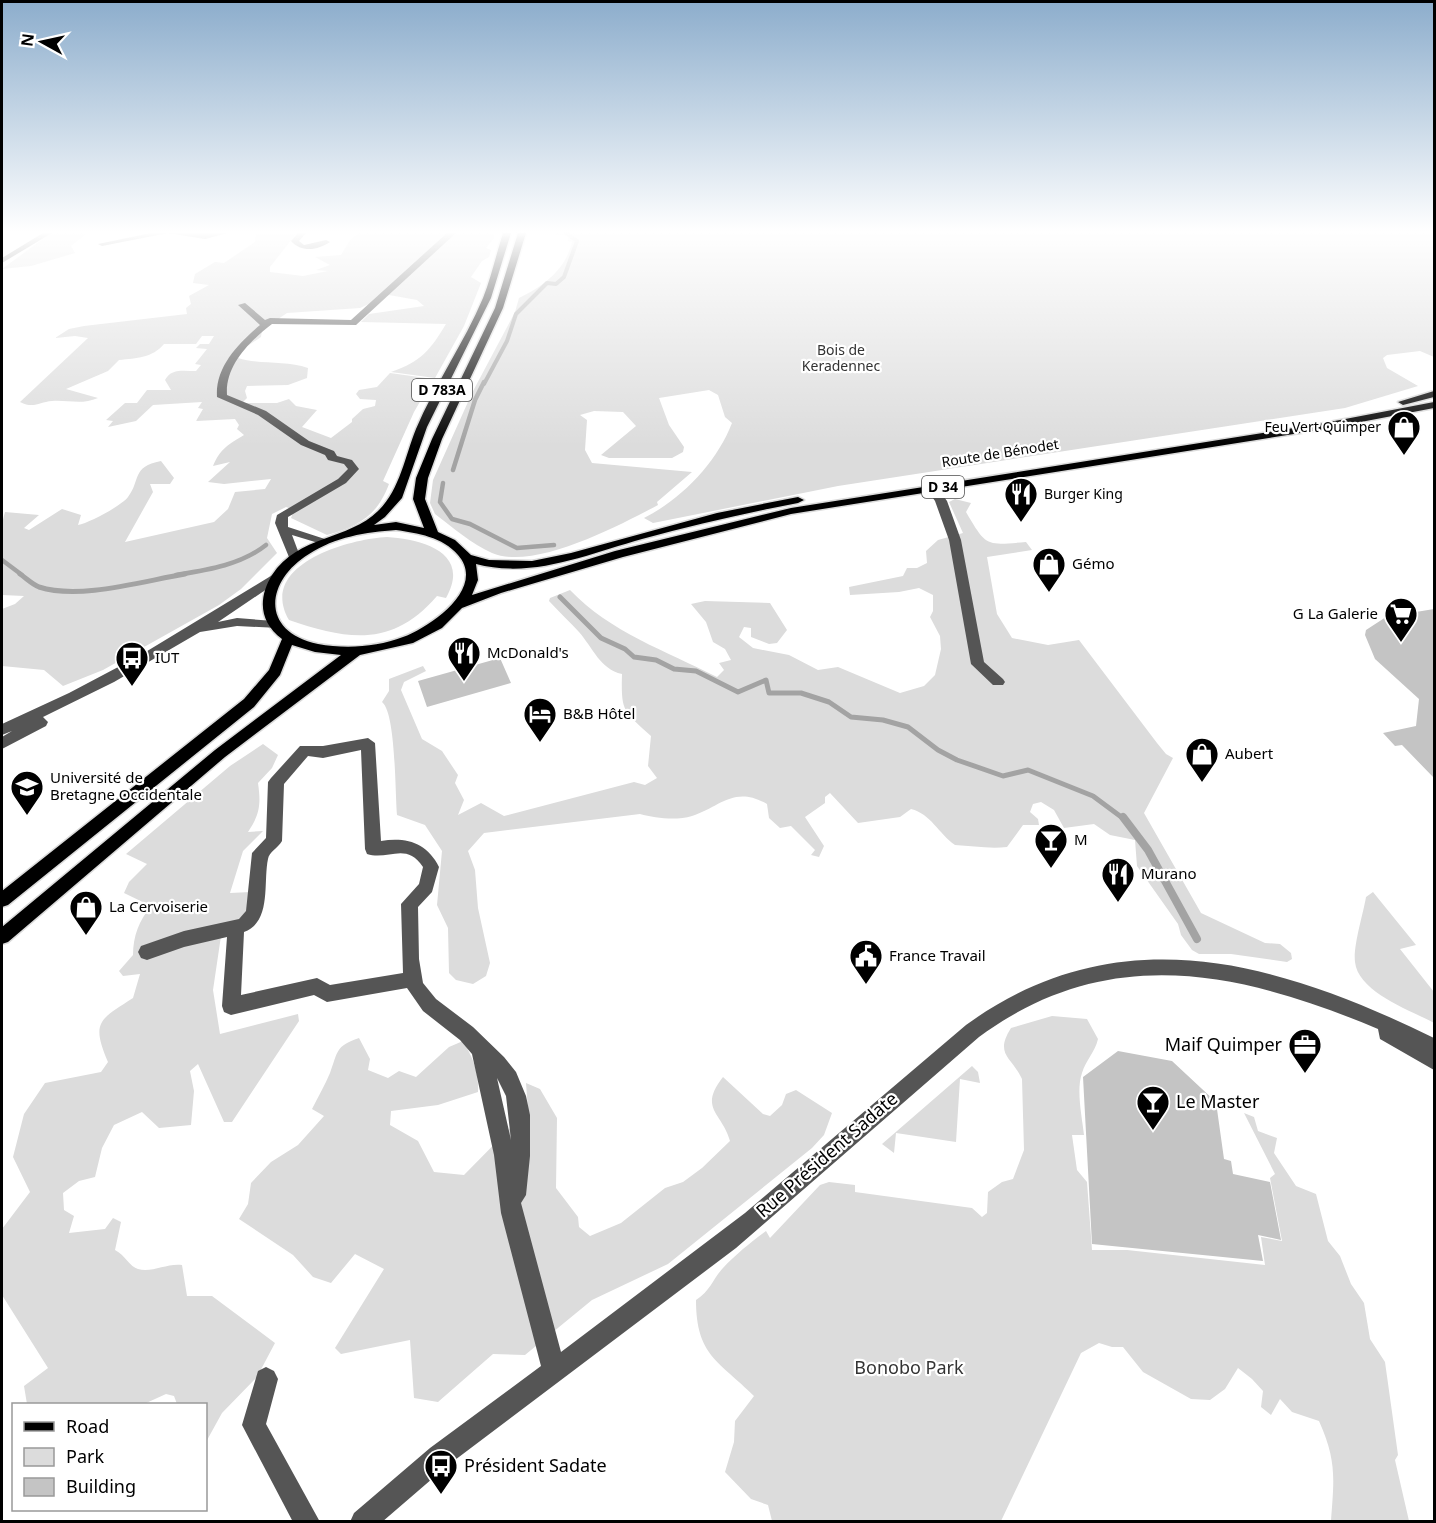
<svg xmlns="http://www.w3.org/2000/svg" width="1436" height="1523" font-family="'Noto Sans',sans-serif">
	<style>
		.green { fill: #dcdcdc }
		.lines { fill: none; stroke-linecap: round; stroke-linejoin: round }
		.stream-far3 { stroke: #a3a3a3; stroke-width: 4 }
		.stream-far2 { stroke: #a3a3a3; stroke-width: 4.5 }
		.stream-far1 { stroke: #a3a3a3; stroke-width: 5 }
		.stream { stroke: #a3a3a3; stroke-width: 8 }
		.building { fill: #c4c4c4 }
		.major-casing { stroke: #dbdbdb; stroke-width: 3 }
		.minor { fill: #555; fill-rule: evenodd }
		.major { fill: #000; fill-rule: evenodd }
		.labels { text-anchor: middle; stroke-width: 4.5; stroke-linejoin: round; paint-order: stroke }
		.far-park-label { font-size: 14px; fill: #333; stroke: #fff }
		.shield { fill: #fff; stroke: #4c4c4c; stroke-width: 1.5 }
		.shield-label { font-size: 14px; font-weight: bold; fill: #000 }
		.far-poi-label { font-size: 14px; fill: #000; stroke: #fff; text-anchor: end }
		.far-street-label { font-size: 14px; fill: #000; stroke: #fff }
		.poi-label { font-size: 15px; fill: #000; stroke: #fff; text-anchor: start }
		.near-poi-label { font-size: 18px; fill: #000; stroke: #fff; text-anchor: start }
		.near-street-label { font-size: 18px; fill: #000; stroke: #fff }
		.near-park-label { font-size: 18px; fill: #333; stroke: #fff }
	</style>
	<rect width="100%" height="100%" fill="#fff"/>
	<path class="green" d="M51,233H87L71,246L75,253L31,266L2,269Z
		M256,233L296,234L270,267V272L303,276L328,271L316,270L330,265L315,257L341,255L350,240L359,233H494V238L486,248L491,250L489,257L482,261L471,277L481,283L464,326L435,378L391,372C421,362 431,349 446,324L361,322L369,314L424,306L417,300L389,295L360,308L287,313L262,330L261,337L237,353L238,358C261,365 286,360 308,368L307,378L288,385L247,386L245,391L247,398L242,403H277L289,399L296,406L317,410L302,427L331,438L352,422V419L363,409L375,406L376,400L360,399L356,394L359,390L377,387L390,373L433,379L414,412L383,481L389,484C377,516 359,526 327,535L291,518L294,510L286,507L272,514L267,538L277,553L241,589L219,605L103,670L63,686L44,670L2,666V609L15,604L24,596L2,595V523L5,512L39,515L24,528L29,530L62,509L81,515L78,525C89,523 121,506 128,497C141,480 131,467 161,461L174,478L170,484H150L153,492L125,542L214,522L228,509L235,492L265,489L271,479L224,484L208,482L230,462L213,466C220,449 229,444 244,435L237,429L239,425L235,419L196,421L203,409L198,408L202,402L153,405L136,421L108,427L113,421L106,420L125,403H137L147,390H171L165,380C171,368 184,371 196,371L201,365L195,364L207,349L196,348L200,344H209L214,336H202L196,344H164C152,358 137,358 119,360L108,371L66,389L98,398C82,405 69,400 52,401C39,402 34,409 20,402L88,338L75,336L55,338L69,329L84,326L187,314L186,308L191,304L189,296L209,285L193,283L195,274L215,262L224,263L255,242Z
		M547,233H1434V357L1420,351L1387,355L1383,358L1387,368L1418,386L1345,408L838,486L653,523L644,518C682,499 717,462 732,423L725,417L718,395L709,390L659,398L669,425L684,447L683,452L672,458H609L601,455L636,426L623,412L594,411L580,415L587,420L585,450L592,463L692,472L657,502L658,505C620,525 534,571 492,553C472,544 452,527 435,514L430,503L433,480L472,393L515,312L519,298C544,286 566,269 572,242L568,241V236Z
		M955,499L971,503L966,512C987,548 986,545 1026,542L1032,550L987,557L997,614L1012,638L1048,645L1079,640L1157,743L1166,754L1173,758L1144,813L1201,913L1265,943L1280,944L1291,953L1292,959L1287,962L1231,954H1199L1192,950L1181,935L1178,924L1137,866L1135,840L1110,835L1094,824L1064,828L1054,810L1041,802L1033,804L1030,812L1038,819L1039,825H1023L1007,847C990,849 972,846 955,845C938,833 931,814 911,809L900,817L858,823L830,793L825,797V803L805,817L824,846L819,857L811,855L815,850L791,826L780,828L769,818L767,804C734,785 720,807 692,816C676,821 655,818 640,814L484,833L468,851L475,870L478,908L490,963L486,976L473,984L456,980L449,973L448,928L437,905L442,851L425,825L397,815C395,793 396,713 382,702L389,691V679L423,666L426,671L404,682L401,690L422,739L442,751L458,775L455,783L464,800L458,815L481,803L504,816L634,782L645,785L657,778L648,766L651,736C623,710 621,712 622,674C600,669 593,648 579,632C570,622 559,612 549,601L550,598L570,590C610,632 666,651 717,677L724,670L719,663L731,660L725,649L713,642L706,622L691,604L705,601L770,603L787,630L777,643L769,644L751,637V628L744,627L739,637L753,648L789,655L818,670L838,667L900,693L924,686L935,675L941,649L940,636L930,617L933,611V595L919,588L899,592L850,595L849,587L903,576L907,568H917L927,563L926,551L938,540L963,533L949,502Z
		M387,537C421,539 472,552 446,598L437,596C392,648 348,640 289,620C257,565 348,539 387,537Z
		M263,744L278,755L272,768L258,783C261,804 260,814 248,832L263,831L243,851L230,893L251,892L246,917L221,936L213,990L220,1034L298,1014L299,1021L232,1122H224L198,1064L190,1071L194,1091L191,1125L159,1128L142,1112L114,1125L102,1148L95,1177L79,1181L63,1193L64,1210L74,1216L69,1233L105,1229L113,1218L121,1222L115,1250C125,1255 130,1267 138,1269C152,1273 167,1263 182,1265L187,1296H212L275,1343L257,1377L222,1413L206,1442V1404H177L174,1396L166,1394L144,1404H27L24,1386L48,1368L2,1295V1229L30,1192L13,1157L24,1114L45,1083L101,1072L108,1062C91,1022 99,1020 133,998L140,974L123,976L119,971L133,955C133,936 139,921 151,906L124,893L129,882L147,864L126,854L230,766Z
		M1373,892L1416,945L1400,949L1434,992V1023C1410,1010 1358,992 1355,962C1353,946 1363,915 1366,897Z
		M1052,1016L1087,1019L1098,1039C1095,1052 1086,1060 1082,1073C1076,1090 1082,1117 1084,1135H1072L1077,1170L1087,1182L1092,1250H1127L1265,1265L1261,1237L1282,1241L1270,1178L1275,1174L1244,1113L1254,1117L1258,1131L1277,1138L1274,1153L1296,1186L1316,1194L1328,1241L1340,1256L1351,1284L1364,1303L1370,1339L1385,1362L1398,1455L1395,1460L1409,1521H1331C1334,1479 1337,1461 1319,1421L1292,1412L1280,1399L1271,1415L1261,1407L1263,1391L1252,1379L1238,1368L1225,1389L1210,1400L1191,1399L1143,1372L1123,1347H1112L1099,1343L1081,1353L1001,1521H772L768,1505L751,1499L725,1472L734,1442L735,1421L754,1396C719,1361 696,1356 696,1300C711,1290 712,1280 723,1268C735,1255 751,1242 766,1231L770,1238L820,1185L829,1182L855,1185V1192L972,1208L982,1217L987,1213L988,1192L1002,1182L1013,1179L1024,1150L1022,1079C1012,1057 994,1055 1011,1028Z
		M359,1038L370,1059L368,1070L388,1078L399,1071L416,1077L449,1047L463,1041C473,1058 479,1072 478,1092L438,1105L391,1111L390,1125L418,1141L434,1172L464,1175L528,1110L526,1083L540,1089L557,1118L556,1188L578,1217L579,1227L590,1236L621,1223L665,1188L683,1182L702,1168L730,1141C722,1112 698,1109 723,1077L763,1114L770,1116L782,1105L786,1094L796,1090L832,1113L824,1135L812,1148L668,1264L592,1300L525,1355L493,1354L438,1402L414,1398L410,1340L341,1354L335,1348L384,1269L355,1254L331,1283L313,1277L293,1255L239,1219L248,1204L251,1183L271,1162L298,1145L324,1116L312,1109C318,1097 325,1085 330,1073C338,1052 335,1046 359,1038Z
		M972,1066L978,1072L980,1083L960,1079L956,1142L896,1133L894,1153L882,1144Z"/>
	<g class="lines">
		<path class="stream-far3" d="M484,384L507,341L516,314L547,283L556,284L564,277L577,241L566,233"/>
		<path class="stream-far2" d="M453,470L475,400L484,382
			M443,483L440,502L452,519L470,524L517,548L554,545
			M2,560L22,575
			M176,575C207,570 241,565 266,545"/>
		<path class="stream-far1" d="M20,574C26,578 32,584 39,587C80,600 143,581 185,574
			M560,597L601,638L625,649L634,657L656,660L674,669L696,671L738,692L766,680L769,693H801L829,702L851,717L883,720L908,727L938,750L957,760L1003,776L1028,770L1093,796L1124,819"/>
		<path class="stream" d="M1123,817L1148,850L1197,939"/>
	</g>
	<path class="building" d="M1434,609V778L1402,745L1395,746L1383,733L1416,726L1419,699L1375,659L1365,635L1366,630L1386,617Z
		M500,658L511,683L427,707L418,681Z
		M1118,1051L1172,1061L1216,1102L1224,1159L1231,1161L1233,1174L1270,1182L1281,1240L1258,1235L1263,1261L1092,1244L1083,1077Z"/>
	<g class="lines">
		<defs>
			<path id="major" d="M503,233H511L491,298L427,427L402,498L385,517L374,525L396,522L424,528L413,499L416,478L432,439L495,308L518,233H526L503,308L442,439L428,478L425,499L438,532L455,540L471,555L489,560L532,561L571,553L717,513L798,497L804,500L798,503C745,513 693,525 642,539C588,554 533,579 476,564L478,580L472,595L615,551L791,508L1319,424L1434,402V408L1319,430L791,514L623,557L501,593L462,608L442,628L413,643L360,655L225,757L8,942L2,944V927L215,750L341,655L315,652L292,645L280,675L254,707L8,905L2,907V891L244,699L269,670L282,639C259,622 258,598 272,575C298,535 349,540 378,511C400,490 405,456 416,429C435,384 464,343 483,298C491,278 496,255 503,233ZM396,530C417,533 443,537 458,555C487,588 430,627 403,637C377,647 346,649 318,644C260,632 265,581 309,554C335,537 366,532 396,530Z
				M1434,391V397L1403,405L1398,402Z"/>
		</defs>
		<use href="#major" class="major-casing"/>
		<path class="minor" d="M43,233H52L2,263V258Z
			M151,233C177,233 202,233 228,233L205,239L168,233L102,246L98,244Z
			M298,233H306L299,241L304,245L326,240L330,242C318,250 302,253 291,241Z
			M447,233H456L356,325L272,324C250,341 225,365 227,395L266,411L309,441L334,451L337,456L352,460L359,469L346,483L288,517V527L331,541L325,545L292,535L301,559L295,563L291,562L275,523L277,515L338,479L348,469L344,464L328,460L325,455L301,445L258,415L217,397C215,367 238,344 260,325L238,305L245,303L265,320L270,318L351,320Z
			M932,485L936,486L947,501L961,540L984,662L1003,679L1005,682L1003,685H993L971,664L949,540L935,501L926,488Z
			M279,571L283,572V578L218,622L237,618L274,621L279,622L281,625L279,628L237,626L200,632L114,682L43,717L48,722L46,726L2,749V737L12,731L2,735V724L69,693L139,656Z
			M368,738L375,743L381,841C407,837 427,843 439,867L432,892L418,907L419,959L423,983L436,999L473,1027L504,1057L516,1072L526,1096L530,1115V1156L526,1195L521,1203L561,1352L745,1213L966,1025C1119,914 1279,962 1434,1038V1070L1380,1039L1378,1029C1240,971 1108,942 979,1037L736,1248L447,1466L382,1522H350L354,1513L430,1448L541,1366L501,1213L494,1155L472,1054L460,1040L423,1011L407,988L327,1002L314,995L231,1015L224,1012L222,1006L227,937L184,947L147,960L141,958L138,952L141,946L184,931L239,919L246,911L252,853L266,838L268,782L271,778L300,746H323ZM361,750L365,849L367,854C388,861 406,841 423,867L419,884L401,904L403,973L330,985L317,978L241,995L244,932C272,922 263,882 268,859C269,852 278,848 282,841L284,784L308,756L323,758ZM497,1078L506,1096L511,1140Z
			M266,1367L274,1371L278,1379L266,1424L320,1522H293L242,1425L258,1371Z"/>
		<use href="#major" class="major"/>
	</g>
	<linearGradient id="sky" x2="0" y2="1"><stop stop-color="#8cadcc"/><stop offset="0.52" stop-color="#fff"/><stop offset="1" stop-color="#fff" stop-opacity="0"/></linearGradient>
	<rect width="1436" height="446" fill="url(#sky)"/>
	<defs>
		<symbol id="shop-pin" viewBox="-11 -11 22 30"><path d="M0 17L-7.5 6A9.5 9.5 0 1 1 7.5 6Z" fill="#000" stroke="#fff"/><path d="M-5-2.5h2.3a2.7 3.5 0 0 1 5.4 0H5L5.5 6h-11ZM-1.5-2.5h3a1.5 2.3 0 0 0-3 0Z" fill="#fff"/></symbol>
		<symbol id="restaurant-pin" viewBox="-11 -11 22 30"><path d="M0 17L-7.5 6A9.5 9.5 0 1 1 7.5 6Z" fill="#000" stroke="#fff"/><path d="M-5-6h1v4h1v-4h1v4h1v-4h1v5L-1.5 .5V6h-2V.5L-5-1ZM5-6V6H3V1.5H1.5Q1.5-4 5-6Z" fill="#fff"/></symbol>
		<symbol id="supermarket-pin" viewBox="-11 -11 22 30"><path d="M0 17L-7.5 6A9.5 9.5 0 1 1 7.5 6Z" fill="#000" stroke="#fff"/><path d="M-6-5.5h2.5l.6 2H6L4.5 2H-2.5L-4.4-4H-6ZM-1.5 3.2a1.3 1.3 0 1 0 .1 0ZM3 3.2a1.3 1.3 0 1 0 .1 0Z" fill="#fff"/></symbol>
		<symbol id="bus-pin" viewBox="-11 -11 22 30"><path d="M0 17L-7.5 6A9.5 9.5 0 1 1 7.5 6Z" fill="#000" stroke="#fff"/><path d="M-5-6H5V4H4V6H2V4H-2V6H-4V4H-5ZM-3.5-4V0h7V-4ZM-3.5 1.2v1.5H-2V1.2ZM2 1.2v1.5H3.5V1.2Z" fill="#fff"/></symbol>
		<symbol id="hotel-pin" viewBox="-11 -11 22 30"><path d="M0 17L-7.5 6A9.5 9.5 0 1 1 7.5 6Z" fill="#000" stroke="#fff"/><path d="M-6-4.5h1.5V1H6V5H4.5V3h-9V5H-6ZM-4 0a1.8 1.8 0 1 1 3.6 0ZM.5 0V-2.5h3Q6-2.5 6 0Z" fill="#fff"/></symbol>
		<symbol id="university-pin" viewBox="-11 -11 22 30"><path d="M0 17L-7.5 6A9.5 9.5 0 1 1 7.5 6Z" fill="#000" stroke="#fff"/><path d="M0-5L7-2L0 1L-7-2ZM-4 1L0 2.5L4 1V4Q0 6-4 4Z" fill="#fff"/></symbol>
		<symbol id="bar-pin" viewBox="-11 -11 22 30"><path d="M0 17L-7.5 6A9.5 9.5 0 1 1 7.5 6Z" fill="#000" stroke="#fff"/><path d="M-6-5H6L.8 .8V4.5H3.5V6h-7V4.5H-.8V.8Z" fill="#fff"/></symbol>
		<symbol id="civic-pin" viewBox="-11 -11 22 30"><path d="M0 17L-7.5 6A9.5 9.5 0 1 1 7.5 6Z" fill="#000" stroke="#fff"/><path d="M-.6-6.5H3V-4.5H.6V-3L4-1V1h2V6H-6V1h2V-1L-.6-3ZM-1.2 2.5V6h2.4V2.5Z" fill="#fff"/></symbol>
		<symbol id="office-pin" viewBox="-11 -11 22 30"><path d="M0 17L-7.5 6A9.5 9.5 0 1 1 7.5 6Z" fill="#000" stroke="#fff"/><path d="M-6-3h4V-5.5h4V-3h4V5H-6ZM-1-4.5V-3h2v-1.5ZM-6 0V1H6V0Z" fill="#fff"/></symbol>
	</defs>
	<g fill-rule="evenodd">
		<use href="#shop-pin" x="1385" y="408" width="38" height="52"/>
		<use href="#restaurant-pin" x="1002" y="475" width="38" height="52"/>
		<use href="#shop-pin" x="1030" y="545" width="38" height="52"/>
		<use href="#supermarket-pin" x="1382" y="595" width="38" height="52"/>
		<use href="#restaurant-pin" x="445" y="634" width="38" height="52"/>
		<use href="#bus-pin" x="113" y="639" width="38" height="52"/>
		<use href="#hotel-pin" x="521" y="695" width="38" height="52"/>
		<use href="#shop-pin" x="1183" y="735" width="38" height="52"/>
		<use href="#university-pin" x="8" y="768" width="38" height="52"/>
		<use href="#bar-pin" x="1032" y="821" width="38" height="52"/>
		<use href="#restaurant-pin" x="1099" y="855" width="38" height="52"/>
		<use href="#shop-pin" x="67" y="888" width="38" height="52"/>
		<use href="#civic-pin" x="847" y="937" width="38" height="52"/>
		<use href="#office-pin" x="1286" y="1026" width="38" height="52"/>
		<use href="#bar-pin" x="1134" y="1083" width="38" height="52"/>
		<use href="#bus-pin" x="422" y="1447" width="38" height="52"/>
	</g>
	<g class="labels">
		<g class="far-park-label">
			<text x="841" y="355">Bois de<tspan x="841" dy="16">Keradennec</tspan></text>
		</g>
		<g class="shield">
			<rect x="412" y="379" width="60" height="22" rx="4.5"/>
			<rect x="922" y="476" width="42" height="22" rx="4.5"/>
		</g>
		<g class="shield-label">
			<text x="442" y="395">D 783A</text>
			<text x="943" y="492">D 34</text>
		</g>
		<g class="far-poi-label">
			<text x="1381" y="432">Feu Vert Quimper</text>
			<text x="1044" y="499" text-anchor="start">Burger King</text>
		</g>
		<g class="far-street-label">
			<text transform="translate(1000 453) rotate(-9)" y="5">Route de Bénodet</text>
		</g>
		<g class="poi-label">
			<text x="1072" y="569">Gémo</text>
			<text x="1378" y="619" text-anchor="end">G La Galerie</text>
			<text x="487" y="658">McDonald's</text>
			<text x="155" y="663">IUT</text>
			<text x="563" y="719">B&amp;B Hôtel</text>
			<text x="1225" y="759">Aubert</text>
			<text x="50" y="783">Université de<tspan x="50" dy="17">Bretagne Occidentale</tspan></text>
			<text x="1074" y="845">M</text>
			<text x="1141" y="879">Murano</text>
			<text x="109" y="912">La Cervoiserie</text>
			<text x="889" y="961">France Travail</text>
		</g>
		<g class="near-poi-label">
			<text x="1282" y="1051" text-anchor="end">Maif Quimper</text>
			<text x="1176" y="1108">Le Master</text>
			<text x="464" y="1472">Président Sadate</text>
		</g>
		<g class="near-street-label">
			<text transform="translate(827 1155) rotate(-41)" y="6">Rue Président Sadate</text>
		</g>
		<g class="near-park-label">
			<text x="909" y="1374">Bonobo Park</text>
		</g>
	</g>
	<rect width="1436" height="1523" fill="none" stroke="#000000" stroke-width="6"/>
	<rect x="12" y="1403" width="195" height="108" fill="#ffffff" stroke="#999999" stroke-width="1.5"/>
	<rect x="24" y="1422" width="30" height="9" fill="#000000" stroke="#999999" stroke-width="1.5"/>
	<text x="66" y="1433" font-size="18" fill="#000000">Road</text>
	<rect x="24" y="1448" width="30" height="18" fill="#dcdcdc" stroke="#999999" stroke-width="1.5"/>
	<text x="66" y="1463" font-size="18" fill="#000000">Park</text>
	<rect x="24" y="1478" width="30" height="18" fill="#c4c4c4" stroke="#999999" stroke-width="1.5"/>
	<text x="66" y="1493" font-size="18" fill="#000000">Building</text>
	<g transform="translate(42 42) rotate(278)" stroke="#ffffff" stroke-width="4.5" paint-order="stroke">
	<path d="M0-4.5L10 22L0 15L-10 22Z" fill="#000000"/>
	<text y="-9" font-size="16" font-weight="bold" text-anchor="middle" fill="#000000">N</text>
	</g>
</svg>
